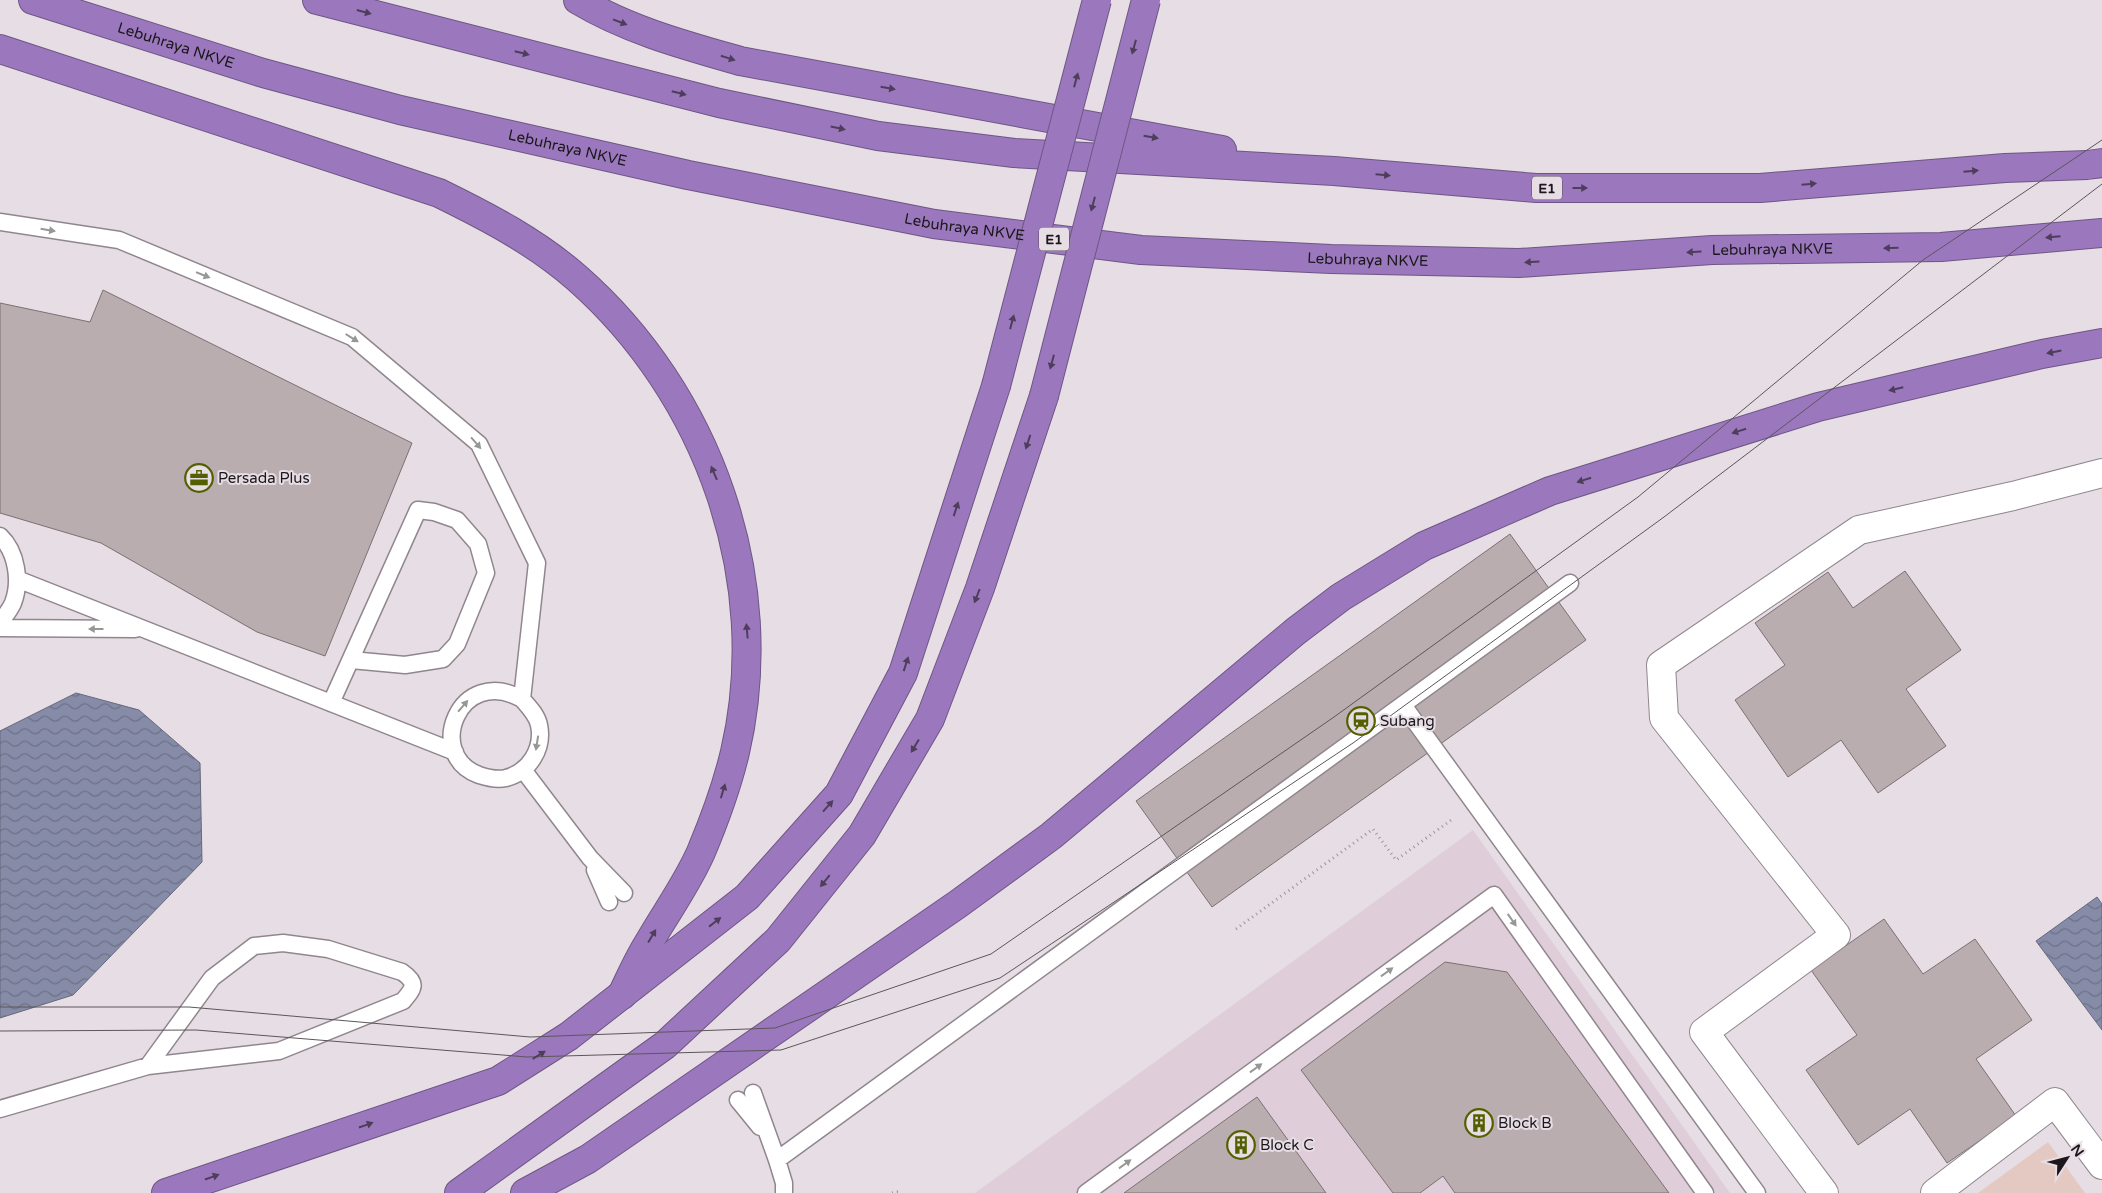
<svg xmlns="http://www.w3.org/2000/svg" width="2102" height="1193" font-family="'Varela Round',sans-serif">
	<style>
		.built { fill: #dfceda }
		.pitch { fill: #e4c9c3 }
		.water { fill: url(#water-waves); stroke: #66687d }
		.building { fill: #baadb0; stroke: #7c7073 }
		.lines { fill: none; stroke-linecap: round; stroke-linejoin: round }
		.lane-casing { stroke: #90868d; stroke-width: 19 }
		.street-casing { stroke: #90868d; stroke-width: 30 }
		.highway-casing { stroke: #6e5684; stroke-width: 30 }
		.path { stroke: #9c949b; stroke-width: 3; stroke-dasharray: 1 4; stroke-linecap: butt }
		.lane { stroke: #fff; stroke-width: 16 }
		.street { stroke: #fff; stroke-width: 28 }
		.highway { stroke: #9b78bd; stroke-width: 28 }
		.tram { stroke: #5c565a; stroke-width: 1 }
		.highway-bridge-casing { stroke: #6e5684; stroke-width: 30; stroke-linecap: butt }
		.highway-bridge { stroke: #9b78bd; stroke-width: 28 }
		.oneway { fill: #4e3e5b }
		.oneway2 { fill: #989798 }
		.labels { text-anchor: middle; stroke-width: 4; stroke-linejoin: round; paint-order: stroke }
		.shield { fill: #e7dde5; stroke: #585257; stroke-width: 1 }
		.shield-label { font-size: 14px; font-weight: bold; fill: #1b171a }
		.street-label { font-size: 15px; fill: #1b171a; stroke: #e7dde5 }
		.poi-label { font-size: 15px; fill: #1b171a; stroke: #e7dde5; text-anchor: start }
	</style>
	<defs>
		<pattern id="water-waves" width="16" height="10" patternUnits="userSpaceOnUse" patternTransform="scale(1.25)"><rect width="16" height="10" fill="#868ba8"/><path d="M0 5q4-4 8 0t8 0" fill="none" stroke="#6d7188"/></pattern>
	</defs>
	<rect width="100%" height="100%" fill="#e7dde5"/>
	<path class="built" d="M1473,830L1730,1193H975Z"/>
	<path class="pitch" d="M2048,1142L2085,1193H1978Z"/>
	<path class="water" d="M76,693L139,710L200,763L202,862L73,995L0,1018V731Z
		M2097,897L2102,904V1030L2036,941Z"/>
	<path class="building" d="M103,290L412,443L325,656L257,632L101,543L0,513V303L90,322Z
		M1510,534L1586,640L1212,907L1136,801Z
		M1905,571L1961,650L1906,689L1946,746L1878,793L1841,740L1788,777L1735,700L1785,665L1755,623L1828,572L1853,608Z
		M1884,919L1923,974L1975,939L2032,1020L1976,1059L2016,1116L1947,1163L1910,1109L1858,1145L1806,1070L1857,1035L1811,970Z
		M1445,962L1507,972L1669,1193H1455L1443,1176L1420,1193H1393L1301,1070Z
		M1257,1097L1326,1193H1124Z"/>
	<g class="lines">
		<defs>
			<path id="lane" d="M0,222L119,240L352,337L479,444L537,563L522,699C529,707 537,715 539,725C544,749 529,772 506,778C497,780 488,778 479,775C424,755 459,664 522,699
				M0,536C17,552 21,582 13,603C10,610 4,617 0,623
				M17,579L455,752
				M0,628L135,629
				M331,703L418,510L434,512L457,520L478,544L486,573L457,644L443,659L405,665L351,660
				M1403,705L1757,1193
				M524,771L590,858L624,893
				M595,870L609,902
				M753,1093L777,1160L784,1183V1193
				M738,1100L760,1127
				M0,1109L148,1066L279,1051L403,1001C414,988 418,983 402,972L328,949L283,943L254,946L212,978L148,1066
				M777,1160L1570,583
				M1086,1193L1494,895L1705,1193"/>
			<path id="street" d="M1824,1193L1704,1032L1836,935L1664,718L1661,665L1859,530L2013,496L2102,473
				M1935,1193L2055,1102L2102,1165"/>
			<g id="highway">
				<path id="s1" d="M33,0L263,73L400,110L688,175L934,224L1141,250L1331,259L1519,263L1712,250L1941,247L2102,233"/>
				<path d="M317,0L719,103L878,136L1014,153L1334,171L1536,188H1760L2005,168L2087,165L2102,163"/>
				<path d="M578,0C628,30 684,45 740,61L1222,150"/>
				<path d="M0,49L439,193C488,217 536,242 577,278C709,394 775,580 735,752C727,786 714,821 701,852C687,884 665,914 648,944C638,960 630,978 622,995"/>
				<path d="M166,1193L498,1081L569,1036L747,897L839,794L903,673L996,386"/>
				<path d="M459,1193L665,1045L778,940L862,835L930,719L980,588L1044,396"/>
				<path d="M525,1193L588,1159L958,904L1051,836L1296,631L1341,597L1424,546L1550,491L1818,407L2042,354L2102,343"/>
			</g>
		</defs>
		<use href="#lane" class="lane-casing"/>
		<use href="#street" class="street-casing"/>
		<use href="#highway" class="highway-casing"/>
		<path class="path" d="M1236,929L1373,829L1396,860L1454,818
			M892,1193L897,1192L901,1193"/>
		<use href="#lane" class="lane"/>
		<use href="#street" class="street"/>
		<use href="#highway" class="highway"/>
		<path class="tram" d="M0,1007H189L530,1037L775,1028L991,954L1334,717L1638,497L1923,260L2102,140
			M0,1031L196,1030L527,1057L781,1050L1000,978L1353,743L1664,517L2102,184"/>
		<defs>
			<path id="highway-bridge" d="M996,386L1097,0
				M1044,396L1146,0"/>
		</defs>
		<use href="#highway-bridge" class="highway-bridge-casing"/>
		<use href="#highway-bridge" class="highway-bridge"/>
	</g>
	<defs><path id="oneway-solid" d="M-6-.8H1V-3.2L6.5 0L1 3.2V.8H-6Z" transform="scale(1.25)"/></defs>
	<g class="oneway">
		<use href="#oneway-solid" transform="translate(364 12) rotate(15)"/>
		<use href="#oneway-solid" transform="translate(620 22) rotate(21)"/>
		<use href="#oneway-solid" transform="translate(1134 47) rotate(105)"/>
		<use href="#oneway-solid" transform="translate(522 53) rotate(14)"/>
		<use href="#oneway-solid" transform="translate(728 58) rotate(17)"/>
		<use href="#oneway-solid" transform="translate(1076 80) rotate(-75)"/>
		<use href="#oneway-solid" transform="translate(888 88) rotate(10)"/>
		<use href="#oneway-solid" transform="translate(679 93) rotate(14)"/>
		<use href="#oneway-solid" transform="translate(838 128) rotate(12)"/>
		<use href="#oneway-solid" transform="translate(1151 137) rotate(10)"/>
		<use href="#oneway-solid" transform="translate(1971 171) rotate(-5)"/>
		<use href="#oneway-solid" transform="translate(1383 175) rotate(5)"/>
		<use href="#oneway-solid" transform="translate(1809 184) rotate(-5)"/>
		<use href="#oneway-solid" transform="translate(1580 188)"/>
		<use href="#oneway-solid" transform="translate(1093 204) rotate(105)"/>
		<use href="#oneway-solid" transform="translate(2053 237) rotate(175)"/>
		<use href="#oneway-solid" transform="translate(1891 248) rotate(179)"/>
		<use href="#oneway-solid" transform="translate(1694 252) rotate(176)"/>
		<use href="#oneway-solid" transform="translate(1532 262) rotate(176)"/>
		<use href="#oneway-solid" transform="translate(1012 322) rotate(-75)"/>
		<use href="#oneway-solid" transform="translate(2054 352) rotate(169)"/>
		<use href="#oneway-solid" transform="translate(1052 362) rotate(105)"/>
		<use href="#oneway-solid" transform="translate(1896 389) rotate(167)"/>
		<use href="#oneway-solid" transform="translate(1739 431) rotate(162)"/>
		<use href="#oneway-solid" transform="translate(1028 442) rotate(108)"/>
		<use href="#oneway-solid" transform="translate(714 473) rotate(-113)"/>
		<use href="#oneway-solid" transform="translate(1584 480) rotate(162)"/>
		<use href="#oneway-solid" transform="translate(956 509) rotate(-72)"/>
		<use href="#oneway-solid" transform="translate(977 596) rotate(111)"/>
		<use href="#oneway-solid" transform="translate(747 631) rotate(-95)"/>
		<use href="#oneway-solid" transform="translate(906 664) rotate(-72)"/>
		<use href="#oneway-solid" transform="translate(915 746) rotate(121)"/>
		<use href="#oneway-solid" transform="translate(723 791) rotate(-73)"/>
		<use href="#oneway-solid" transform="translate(828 806) rotate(-48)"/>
		<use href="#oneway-solid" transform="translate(825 881) rotate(129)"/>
		<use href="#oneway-solid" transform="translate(715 922) rotate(-38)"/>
		<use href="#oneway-solid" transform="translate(652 936) rotate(-59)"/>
		<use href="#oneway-solid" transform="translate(539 1055) rotate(-32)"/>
		<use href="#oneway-solid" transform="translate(366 1125) rotate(-19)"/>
		<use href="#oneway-solid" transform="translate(212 1177) rotate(-19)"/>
	</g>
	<g class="oneway2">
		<use href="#oneway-solid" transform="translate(48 230) rotate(9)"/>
		<use href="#oneway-solid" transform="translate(203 275) rotate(22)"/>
		<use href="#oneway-solid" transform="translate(352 338) rotate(32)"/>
		<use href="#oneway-solid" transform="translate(476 443) rotate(49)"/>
		<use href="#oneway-solid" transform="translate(96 629) rotate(180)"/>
		<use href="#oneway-solid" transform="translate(463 706) rotate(-49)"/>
		<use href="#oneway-solid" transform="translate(537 743) rotate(99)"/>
		<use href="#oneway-solid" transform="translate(1512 920) rotate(55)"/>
		<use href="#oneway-solid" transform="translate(1387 972) rotate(-36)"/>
		<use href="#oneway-solid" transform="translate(1256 1068) rotate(-36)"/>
		<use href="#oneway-solid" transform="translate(1125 1164) rotate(-36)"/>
	</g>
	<defs>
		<symbol id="office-ring" viewBox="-11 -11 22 22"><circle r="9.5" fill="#e7dde5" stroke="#546000" stroke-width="1.5"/><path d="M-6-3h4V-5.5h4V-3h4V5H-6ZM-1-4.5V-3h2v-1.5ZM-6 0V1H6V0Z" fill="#546000"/></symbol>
		<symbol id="station-ring" viewBox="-11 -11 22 22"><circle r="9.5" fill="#e7dde5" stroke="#546000" stroke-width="1.5"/><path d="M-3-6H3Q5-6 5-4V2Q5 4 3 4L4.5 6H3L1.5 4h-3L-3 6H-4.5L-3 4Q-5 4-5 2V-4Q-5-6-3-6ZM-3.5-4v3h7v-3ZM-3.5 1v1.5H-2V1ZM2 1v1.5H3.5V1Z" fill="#546000"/></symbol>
		<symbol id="building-ring" viewBox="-11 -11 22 22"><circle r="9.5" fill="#e7dde5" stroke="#546000" stroke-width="1.5"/><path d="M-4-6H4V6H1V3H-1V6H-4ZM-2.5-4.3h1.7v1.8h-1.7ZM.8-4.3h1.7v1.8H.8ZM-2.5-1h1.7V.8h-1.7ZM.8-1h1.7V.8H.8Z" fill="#546000"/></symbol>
	</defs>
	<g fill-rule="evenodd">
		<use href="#office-ring" x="183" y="462" width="32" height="32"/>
		<use href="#station-ring" x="1345" y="705" width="32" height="32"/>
		<use href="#building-ring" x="1463" y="1107" width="32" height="32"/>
		<use href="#building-ring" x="1225" y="1129" width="32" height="32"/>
	</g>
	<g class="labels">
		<g class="shield">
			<rect x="1532" y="176.5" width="30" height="23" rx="4"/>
			<rect x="1039" y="227.5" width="30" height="23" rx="4"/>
		</g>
		<g class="shield-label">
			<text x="1547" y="193">E1</text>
			<text x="1054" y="244">E1</text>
		</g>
		<g class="street-label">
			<text dy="5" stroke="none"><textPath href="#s1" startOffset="150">Lebuhraya NKVE</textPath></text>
			<text dy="5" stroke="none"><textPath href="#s1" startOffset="555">Lebuhraya NKVE</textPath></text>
			<text dy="5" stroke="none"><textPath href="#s1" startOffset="960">Lebuhraya NKVE</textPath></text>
			<text dy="5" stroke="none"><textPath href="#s1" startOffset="1770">Lebuhraya NKVE</textPath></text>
			<text dy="5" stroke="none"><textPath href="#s1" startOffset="1365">Lebuhraya NKVE</textPath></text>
		</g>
		<g class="poi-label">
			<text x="218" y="483">Persada Plus</text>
			<text x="1380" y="726">Subang</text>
			<text x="1498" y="1128">Block B</text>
			<text x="1260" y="1150">Block C</text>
		</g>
	</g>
	<g transform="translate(2067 1158) rotate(54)" stroke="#e7dde5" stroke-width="4" paint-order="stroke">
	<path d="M0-4L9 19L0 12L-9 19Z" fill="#1b171a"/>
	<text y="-8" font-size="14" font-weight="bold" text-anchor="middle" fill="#1b171a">N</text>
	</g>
</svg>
